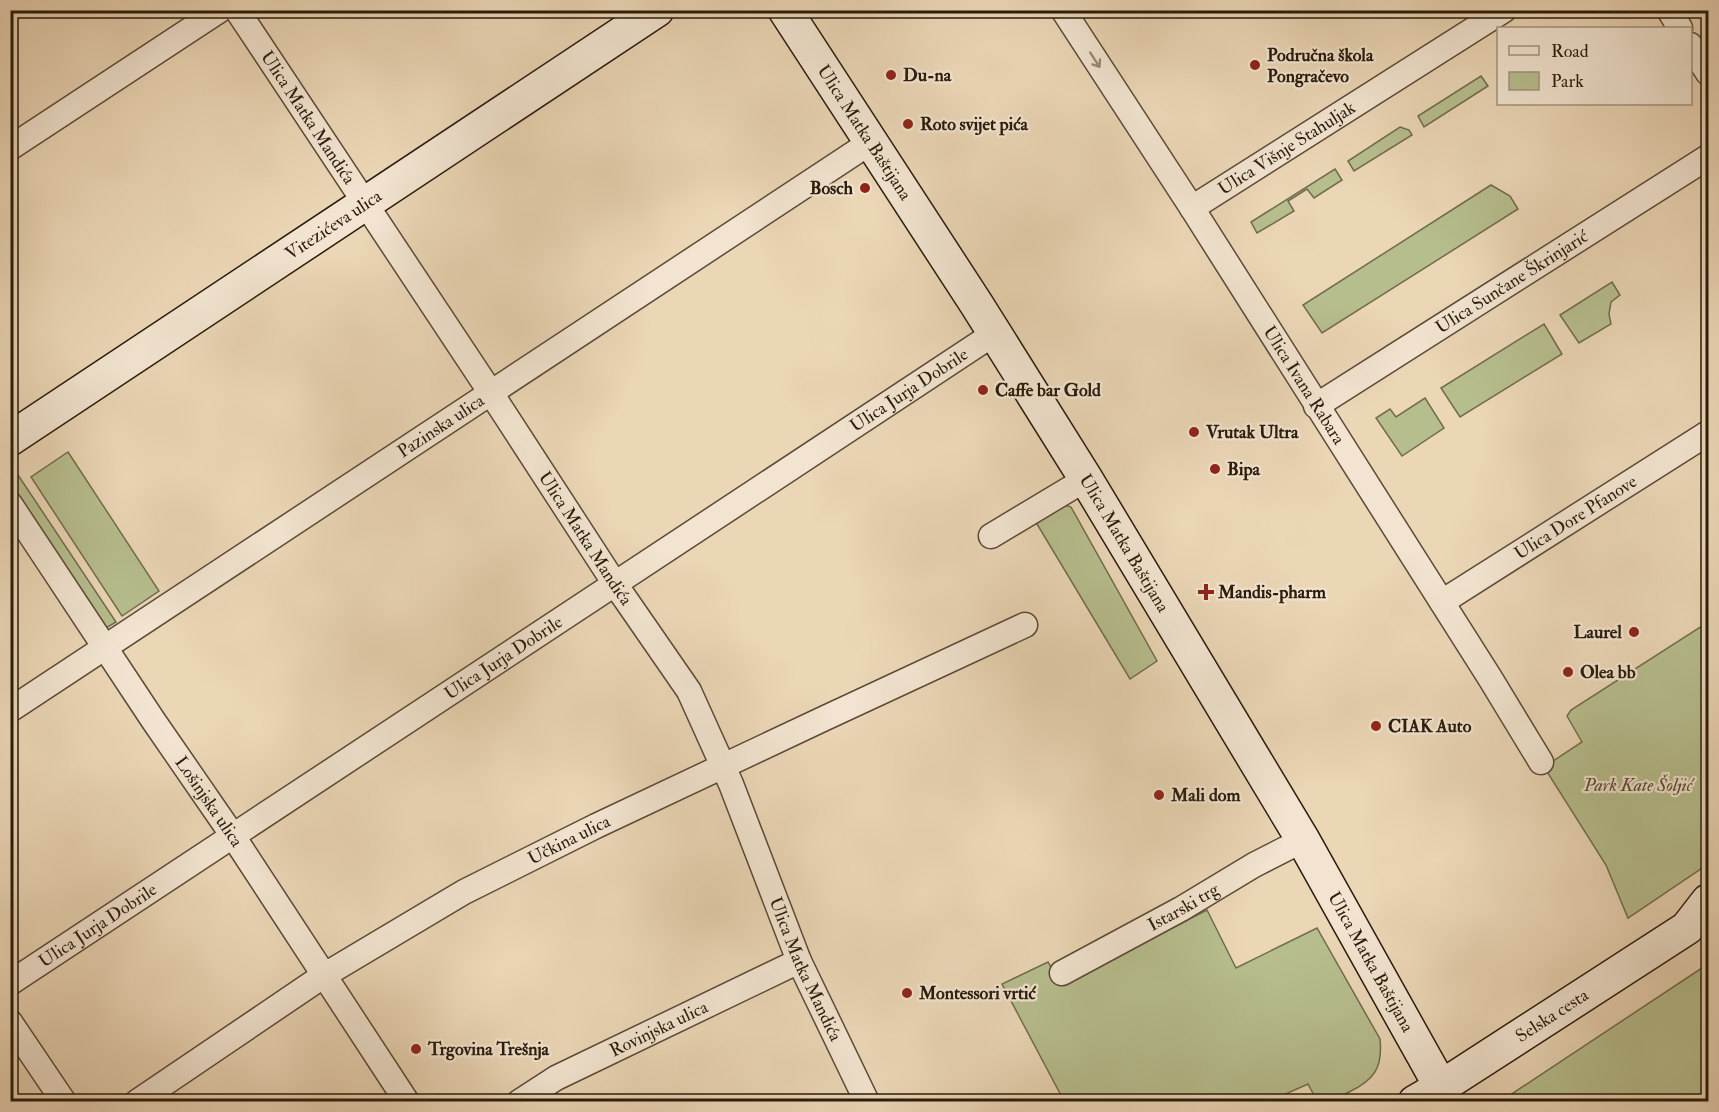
<svg xmlns="http://www.w3.org/2000/svg" width="1719" height="1112" font-family="'IM FELL Double Pica',serif">
	<style>
		.green { fill: #b7be8e; stroke: #706c4c; stroke-width: 1.5 }
		.lines { fill: none; stroke-linecap: round; stroke-linejoin: round }
		.street-casing { stroke: #5a4a36; stroke-width: 27 }
		.secondary-casing { stroke: #291b0b; stroke-width: 36 }
		.street { stroke: #f2e4d0; stroke-width: 24 }
		.secondary { stroke: #f2e4d0; stroke-width: 33 }
		.oneway { stroke: #988a77 }
		.poi-dot { fill: #8f2418; stroke: #f2e4d0; stroke-width: 2 }
		.labels { text-anchor: middle; stroke-width: 4.5; stroke-linejoin: round; paint-order: stroke }
		.poi-label { font-size: 18px; font-weight: bold; fill: #291b0b; stroke: #f2e4d0; text-anchor: start }
		.street-label { font-size: 18px; fill: #291b0b; stroke: #f2e4d0 }
		.park-label { font-size: 18px; font-style: italic; fill: #544c32; stroke: #f2e4d0 }
	</style>
	<rect width="100%" height="100%" fill="#ebd6b6"/>
	<filter id="stains"><feTurbulence type="fractalNoise" baseFrequency=".00333" numOctaves="4"/><feColorMatrix values="0 0 0 0 .2 0 0 0 0 .09 0 0 0 0 .02 0 0 0 .5 -.17"/></filter>
	<radialGradient id="worn" r=".72"><stop offset=".6" stop-color="#630" stop-opacity="0"/><stop offset="1" stop-color="#630" stop-opacity=".3"/></radialGradient>
	<path class="green" d="M1481,76L1488,86L1424,127L1418,116Z
		M1400,127L1409,130L1412,135L1354,171L1348,161Z
		M1335,169L1342,180L1314,198L1307,189L1288,201L1294,211L1257,233L1251,222Z
		M1491,185L1510,196L1518,209L1322,333L1303,305Z
		M1612,282L1620,295L1611,302L1609,314L1611,324L1579,343L1560,315Z
		M1544,324L1562,354L1460,417L1441,388Z
		M1425,398L1444,428L1402,456L1376,418L1390,409L1396,417Z
		M68,452L159,591L122,616L31,477Z
		M10,463L116,622L106,628L11,484Z
		M1065,505L1071,507L1157,661L1130,679L1034,519Z
		M1708,622V864L1628,918L1606,865L1544,767L1582,742L1567,716L1571,710Z
		M1207,910L1236,968L1317,928L1380,1039C1383,1068 1374,1080 1349,1092C1338,1097 1330,1101 1317,1101L1308,1084L1283,1095L1286,1101H1064L1002,984L1048,962L1061,985Z
		M1708,964V1101H1501Z"/>
	<g class="lines">
		<defs>
			<g id="street">
				<path id="s1" d="M237,10L491,393L615,584L689,691L731,784L799,961L867,1102"/>
				<path id="s2" d="M1063,10L1192,208L1490,678L1541,762"/>
				<path d="M1669,10L1680,28"/>
				<path d="M1690,45L1708,73"/>
				<path d="M10,148L220,10"/>
				<path id="s3" d="M1192,208L1504,10"/>
				<path id="s4" d="M1316,406L1708,157"/>
				<path id="s5" d="M10,504L153,720L233,836L407,1102"/>
				<path d="M991,536L1086,479"/>
				<path id="s6" d="M1442,602L1708,433"/>
				<path id="s7" d="M10,710L871,142"/>
				<path id="s8" d="M1062,973L1181,909L1254,865L1303,840"/>
				<path id="s9" d="M10,983L995,333"/>
				<path d="M10,1022L64,1102"/>
				<path id="s10" d="M137,1102L323,976L464,892L596,826L823,719L1025,625"/>
				<path id="s11" d="M519,1102L556,1078L799,961"/>
			</g>
			<g id="secondary">
				<path id="s12" d="M785,10L977,305L1086,479L1303,840L1441,1087"/>
				<path id="s13" d="M10,439L657,10"/>
				<path id="s14" d="M1415,1102L1441,1087L1687,928L1708,901"/>
			</g>
		</defs>
		<use href="#street" class="street-casing"/>
		<use href="#secondary" class="secondary-casing"/>
		<use href="#street" class="street"/>
		<use href="#secondary" class="secondary"/>
	</g>
	<defs><path id="oneway-shaft" d="M-6 0H5M1.5-3L5.5 0L1.5 3" fill="none" stroke-width="1.6" stroke-linecap="round" stroke-linejoin="round" transform="scale(1.5)"/></defs>
	<use class="oneway" href="#oneway-shaft" transform="translate(1095 60) rotate(57)"/>
	<g class="poi-dot">
		<circle cx="1255" cy="65" r="6"/>
		<circle cx="891" cy="75" r="6"/>
		<circle cx="908" cy="124" r="6"/>
		<circle cx="865" cy="188" r="6"/>
		<circle cx="983" cy="390" r="6"/>
		<circle cx="1194" cy="432" r="6"/>
		<circle cx="1215" cy="469" r="6"/>
		<path d="M1203 583h6v6h6v6h-6v6h-6v-6h-6v-6h6z"/>
		<circle cx="1634" cy="632" r="6"/>
		<circle cx="1568" cy="672" r="6"/>
		<circle cx="1376" cy="726" r="6"/>
		<circle cx="1159" cy="795" r="6"/>
		<circle cx="907" cy="993" r="6"/>
		<circle cx="416" cy="1049" r="6"/>
	</g>
	<g class="labels">
		<g class="poi-label">
			<text x="1267" y="61">Područna škola<tspan x="1267" dy="21">Pongračevo</tspan></text>
			<text x="903" y="81">Du-na</text>
			<text x="920" y="130">Roto svijet pića</text>
			<text x="853" y="194" text-anchor="end">Bosch</text>
			<text x="995" y="396">Caffe bar Gold</text>
			<text x="1206" y="438">Vrutak Ultra</text>
			<text x="1227" y="475">Bipa</text>
			<text x="1218" y="598">Mandis-pharm</text>
			<text x="1622" y="638" text-anchor="end">Laurel</text>
			<text x="1580" y="678">Olea bb</text>
			<text x="1388" y="732">CIAK Auto</text>
			<text x="1171" y="801">Mali dom</text>
			<text x="919" y="999">Montessori vrtić</text>
			<text x="428" y="1055">Trgovina Trešnja</text>
		</g>
		<g class="street-label">
			<text dy="6" stroke="none"><textPath href="#s1" startOffset="129">Ulica Matka Mandića</textPath></text>
			<text dy="6" stroke="none"><textPath href="#s12" startOffset="146">Ulica Matka Baštijana</textPath></text>
			<text dy="6" stroke="none"><textPath href="#s3" startOffset="112">Ulica Višnje Stahuljak</textPath></text>
			<text dy="6" stroke="none"><textPath href="#s13" startOffset="388">Vitezićeva ulica</textPath></text>
			<text dy="6" stroke="none"><textPath href="#s4" startOffset="232">Ulica Sunčane Škrinjarić</textPath></text>
			<text dy="6" stroke="none"><textPath href="#s2" startOffset="446">Ulica Ivana Rabara</textPath></text>
			<text dy="6" stroke="none"><textPath href="#s9" startOffset="1077">Ulica Jurja Dobrile</textPath></text>
			<text dy="6" stroke="none"><textPath href="#s7" startOffset="516">Pazinska ulica</textPath></text>
			<text dy="6" stroke="none"><textPath href="#s6" startOffset="158">Ulica Dore Pfanove</textPath></text>
			<text dy="6" stroke="none"><textPath href="#s1" startOffset="633">Ulica Matka Mandića</textPath></text>
			<text dy="6" stroke="none"><textPath href="#s12" startOffset="632">Ulica Matka Baštijana</textPath></text>
			<text dy="6" stroke="none"><textPath href="#s9" startOffset="591">Ulica Jurja Dobrile</textPath></text>
			<text dy="6" stroke="none"><textPath href="#s5" startOffset="358">Lošinjska ulica</textPath></text>
			<text dy="6" stroke="none"><textPath href="#s10" startOffset="506">Učkina ulica</textPath></text>
			<text dy="6" stroke="none"><textPath href="#s8" startOffset="138">Istarski trg</textPath></text>
			<text dy="6" stroke="none"><textPath href="#s9" startOffset="105">Ulica Jurja Dobrile</textPath></text>
			<text dy="6" stroke="none"><textPath href="#s12" startOffset="1118">Ulica Matka Baštijana</textPath></text>
			<text dy="6" stroke="none"><textPath href="#s1" startOffset="1119">Ulica Matka Mandića</textPath></text>
			<text dy="6" stroke="none"><textPath href="#s14" startOffset="162">Selska cesta</textPath></text>
			<text dy="6" stroke="none"><textPath href="#s11" startOffset="158">Rovinjska ulica</textPath></text>
		</g>
		<g class="park-label">
			<text x="1638" y="791">Park Kate Šoljić</text>
		</g>
	</g>
	<rect width="1719" height="1112" fill="none" stroke="#ebd6b6" stroke-width="36"/>
	<rect x="12" y="12" width="1695" height="1088" fill="none" stroke="#291b0b" stroke-width="3"/>
	<rect x="18" y="18" width="1683" height="1076" fill="none" stroke="#291b0b" stroke-width="1.5"/>
	<rect x="1497" y="27" width="195" height="78" fill="#f2e4d0" stroke="#a29481" stroke-width="1.5"/>
	<rect x="1509" y="46" width="30" height="9" fill="#f2e4d0" stroke="#a29481" stroke-width="1.5"/>
	<text x="1551" y="57" font-size="18" fill="#291b0b">Road</text>
	<rect x="1509" y="72" width="30" height="18" fill="#b7be8e" stroke="#a29481" stroke-width="1.5"/>
	<text x="1551" y="87" font-size="18" fill="#291b0b">Park</text>
	<rect width="100%" height="100%" filter="url(#stains)"/>
	<rect width="100%" height="100%" fill="url(#worn)"/>
</svg>
